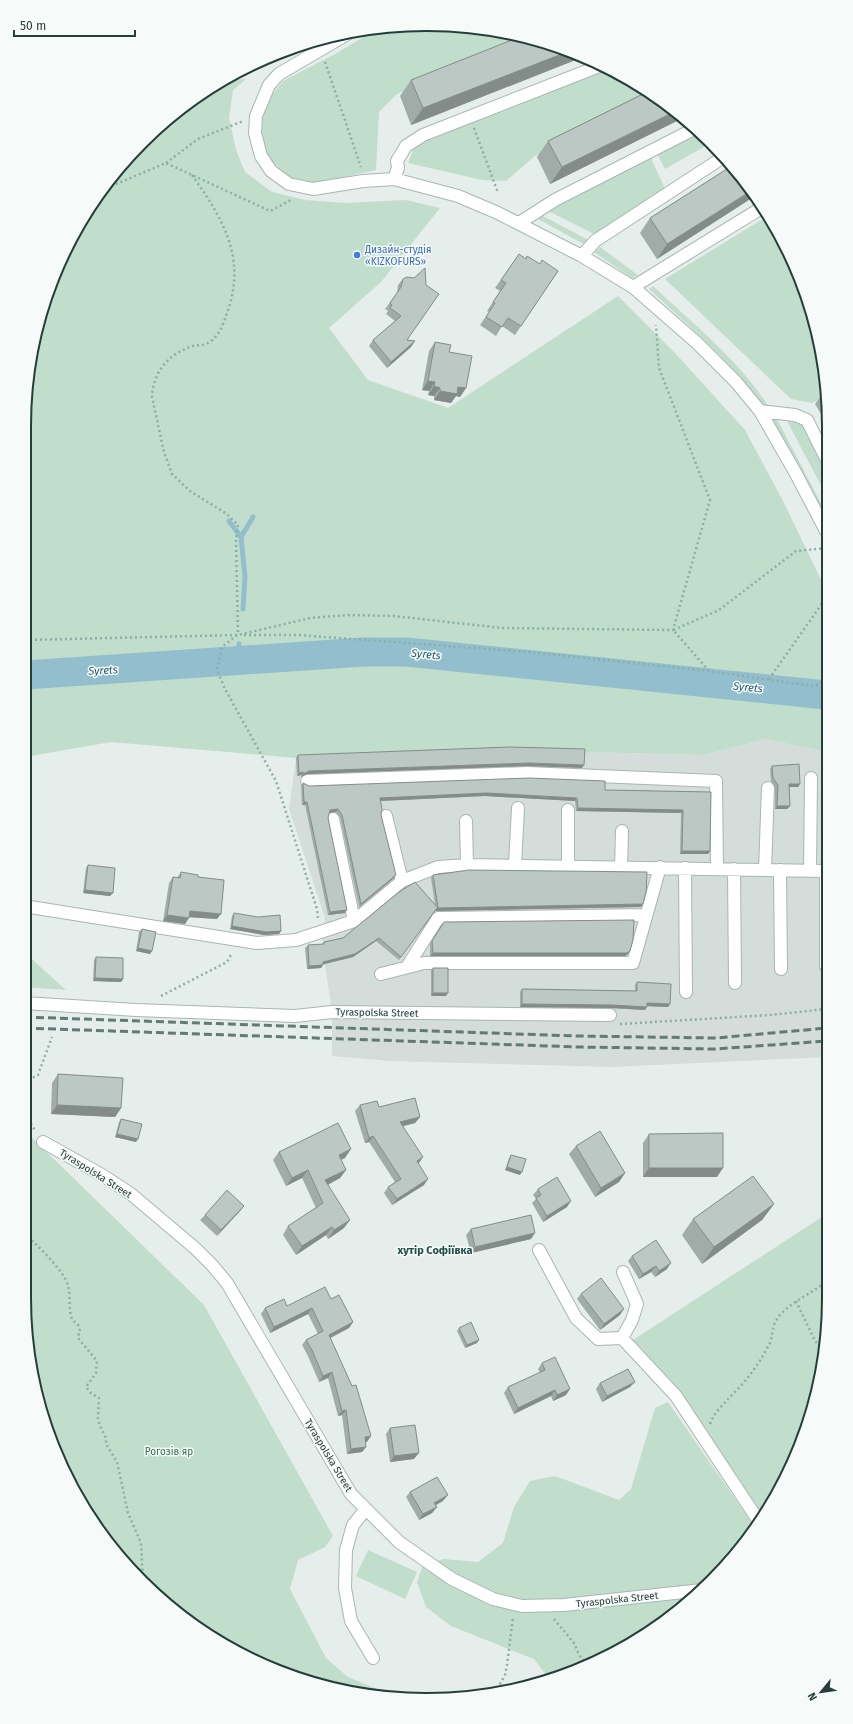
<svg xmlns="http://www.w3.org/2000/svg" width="853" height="1724" font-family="'Fira Sans',sans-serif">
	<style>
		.built { fill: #d4ddda }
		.green { fill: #c1ddcc }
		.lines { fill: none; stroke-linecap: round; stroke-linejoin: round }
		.stream { stroke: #93bece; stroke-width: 5 }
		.river { stroke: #93bece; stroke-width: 29 }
		.minor-casing { stroke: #a9b6b3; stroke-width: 14 }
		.path { stroke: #89afa7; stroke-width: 2.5; stroke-dasharray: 2 3; stroke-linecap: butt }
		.minor { stroke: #fff; stroke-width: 12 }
		.rail { stroke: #617a76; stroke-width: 3; stroke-dasharray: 8 4; stroke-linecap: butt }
		.wall { fill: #a1aca9 }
		.shaded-wall { fill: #838c89 }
		.building { fill: #bbc8c4; stroke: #838c89 }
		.shop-dot { fill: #3f7fe0; stroke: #f6faf9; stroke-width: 1.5 }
		.labels { text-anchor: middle; stroke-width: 3; stroke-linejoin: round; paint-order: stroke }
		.shop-label { font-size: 10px; fill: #366cbe; stroke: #f6faf9; text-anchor: start }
		.street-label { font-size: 10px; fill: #263e3b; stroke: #f6faf9 }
		.park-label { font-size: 10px; fill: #337253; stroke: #f6faf9 }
		.water-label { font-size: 11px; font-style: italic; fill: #245f76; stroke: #f6faf9 }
		.neighbourhood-label { font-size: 11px; font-weight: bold; fill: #234f4a; stroke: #f6faf9 }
		.rim { fill: none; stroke: #263e3b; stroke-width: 2 }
	</style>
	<rect width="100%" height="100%" fill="#e6eeeb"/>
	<path class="built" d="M765,739L827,752V1057L612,1067L389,1061L332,1056V1012L322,945L325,918L289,809L296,758L508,750L703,755Z"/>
	<path class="green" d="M453,25L535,39L397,94L379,112L376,170L319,182H306L290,177L272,162L268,155L260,135L261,108L283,81L337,53L380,27Z
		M609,69L651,97L535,156L506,181L482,180L408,163L416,143Z
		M246,79L233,90L229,118L236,150L245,172L272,192L305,200L346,203L405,200L440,208L381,282L329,328L368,380L448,408L618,296L676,354L745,430L783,501L826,590L827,752L765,739L703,755L508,750L296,758L111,742L25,757V400L38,323L65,249L107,182L161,124L220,81Z
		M700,133L709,144L665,169L657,154Z
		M651,158L666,191L596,235L546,210Z
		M543,216L592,242L587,246L538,219Z
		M766,217L779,240L808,297L826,374V396L812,403L791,399L665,279Z
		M600,247L638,275L632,278L594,252Z
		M653,286C693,324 739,360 769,407H764C732,362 689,326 649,289Z
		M777,419L826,513V523L772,420Z
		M787,421L801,422L826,472V495Z
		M24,952L66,990L24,987Z
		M24,1130L204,1305L333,1536L325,1547L298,1560L290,1589L326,1658L348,1677L377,1689L431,1696L435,1698L400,1699L348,1692L272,1669L203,1632L161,1600L107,1543L78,1499L45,1427L32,1376L24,1297Z
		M828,1213V1324L815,1401L788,1475L764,1516L679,1389L633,1340Z
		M668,1402L755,1528L711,1582L650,1632L604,1659L549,1679L534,1659L451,1626L426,1607L417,1582L423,1565L444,1559L478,1562L503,1543L514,1507L530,1481L555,1476L619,1500L631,1489L655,1408Z
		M368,1550L417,1572L405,1599L356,1576Z"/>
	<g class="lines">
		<path class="stream" d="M229,521L241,537L245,577L243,609
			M241,537L253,517
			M237,662L239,644"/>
		<path class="river" d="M25,675L363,652H406L826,695"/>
		<defs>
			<path id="minor" d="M349,33L279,74L269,85L256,116L255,133L261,156L271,171L289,184L313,189L363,181L394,179L458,196L498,213L582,256L633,287L697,343L736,382L760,411L795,472L826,531
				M394,179L398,168L397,161L406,146L423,135L602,65
				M519,223L555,200L696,128
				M582,256L595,241L722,158
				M633,287L763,207
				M760,411L795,415L807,420L826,458
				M307,781L527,773L716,781L717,869
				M386,816L402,881
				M333,819L354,921
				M466,821L467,865
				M515,865L518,808
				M568,866V810
				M621,867L622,831
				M685,868L686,992
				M734,869L735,983
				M765,869L768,788
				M780,870L781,969
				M810,871L811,778
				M30,907L257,943L296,940L354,921L402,881L438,867L467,865L827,871
				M826,966V871
				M407,967L438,918L646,915
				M381,974L424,963H633L660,867
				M24,1003L136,1010L295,1016L332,1012L610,1015
				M43,1142L102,1175L131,1194L196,1249L212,1265L227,1283L351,1494L399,1542L452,1579L493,1599L522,1606L564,1605L702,1590
				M539,1250L576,1318L598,1339L622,1338L676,1396L760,1523
				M622,1338L632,1320L637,1304L623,1272
				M366,1509L353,1525L346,1550L345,1588L351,1621L373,1658"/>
		</defs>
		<use href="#minor" class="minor-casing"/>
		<path class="path" d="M325,62L361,167
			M474,128L498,193
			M166,163L198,139L243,121
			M192,175C223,219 247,258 227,313C223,325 219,337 208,343C203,346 197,345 193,346C169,353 153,372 152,397L164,452L172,474L190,491L227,514L238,525L236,539L238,635
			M102,190L166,163L270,211L293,199
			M237,635L222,647L217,670L225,689L276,781L317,909L318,919
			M244,635H298L529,652L709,671L813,686L826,685
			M25,640L238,635L310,618L348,615L394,616L502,628L673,630L710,500L659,368L656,325
			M709,671L673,630L719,610L796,551L826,548
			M769,679L826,598
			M816,685L826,680
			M161,996L227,962L232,953
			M620,1024L770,1015L827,1009
			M24,1082L38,1075L52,1037
			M24,1110L28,1119L36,1132
			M24,1234C37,1244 63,1270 68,1285C71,1296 68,1308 72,1319C74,1322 78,1324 80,1328L78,1338L97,1361L96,1373L86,1387L91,1393L99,1398L98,1419L100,1426L106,1438V1444L117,1462L128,1513L141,1543L143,1581
			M796,1301L815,1341L824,1351
			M710,1424C715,1411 723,1405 732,1395C743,1384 753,1372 761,1359C764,1354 767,1348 770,1343C774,1331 771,1325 781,1314C794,1300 813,1293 828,1280
			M554,1619L574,1643L579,1655L588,1665
			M495,1693L505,1675L507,1665L513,1617"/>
		<use href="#minor" class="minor"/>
		<path class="rail" d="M24,1017L577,1036L716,1038L827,1028
			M24,1028L579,1047L715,1049L827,1041"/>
	</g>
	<path class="wall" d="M530,38L583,57L411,125L400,96L411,80Z
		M645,93L683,118L550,184L537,157L548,141Z
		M730,167L755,196L657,259L640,233L650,218Z
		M519,254L526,259L558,271L515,335L502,326L496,336L480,325L489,312L487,311L500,291L495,288Z
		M403,279L407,340L415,341L411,347L387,368L369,346L373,340L395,321L386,314L388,311L385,309L397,293L398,285Z
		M435,342L449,352L466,388L460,397L456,396L451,403L434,400V396L428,395L429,391L422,390L429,351Z
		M826,389V422L815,404Z
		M298,755L582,768L527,766L307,774L301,777V775L297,776L296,758Z
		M772,766L800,784L798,787H789L790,806L787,809H775V788L771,781L770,769Z
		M303,783L309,786L605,790L711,792L710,851L708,854H680L681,813L576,811L575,801L485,796L381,801V815L394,878L359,907L340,817L336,812L329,813L328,818L345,913L328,915L305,805H302L301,786Z
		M88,865L110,896L83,893L86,868Z
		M181,872L198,877L217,919L189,917L185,924L163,921L169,883L173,877L177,878Z
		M433,875L641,907L435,911L399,960L376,941L353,957L323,964L321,968L307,969L305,948L308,945L323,944L324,942L343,938L435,904L431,878Z
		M234,913L281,931L279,934L264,935L230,929L232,916Z
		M444,922L628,954L625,956H430V944Z
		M142,929L152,951L150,954L136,951L139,932Z
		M96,957L123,979L121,982L93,981L94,960Z
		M433,968L446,996H431V970Z
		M637,982L670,1004L668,1007L647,1006L645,1010L610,1008L520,1007V992L522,989L635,991V985Z
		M58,1074L121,1108L115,1117L51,1114L52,1083Z
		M360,1105L379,1107L420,1117L415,1123L403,1126L419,1163L418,1164L424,1185L392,1205L384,1193L388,1187L395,1182L369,1142L365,1143L355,1111Z
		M121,1119L136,1142L115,1137L119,1122Z
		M649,1134L717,1177H643V1143Z
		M576,1146L625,1173L619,1182L595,1197L569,1154Z
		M279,1152L345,1158L341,1160L346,1170L340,1178L328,1185L344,1228L328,1239L326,1235L296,1255L283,1235L288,1226L316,1208L302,1178L286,1186L273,1160Z
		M511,1155L520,1175L505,1170L509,1158Z
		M538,1189L567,1207L543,1222L532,1203L536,1199L533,1195Z
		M774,1204L762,1220L702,1264L682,1235L693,1219Z
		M244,1206L240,1211L217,1236L200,1220L205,1215Z
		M471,1229L531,1239L471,1253L466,1235Z
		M632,1256L667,1269L655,1277L651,1272L639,1279L628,1261Z
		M581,1294L620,1315L600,1330L577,1299Z
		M331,1299L353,1322L349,1328L331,1338L367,1442H365L366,1447L362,1452L347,1454L342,1415L338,1416L328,1378L319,1382L308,1356L302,1345L306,1340L318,1334L308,1314L270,1333L261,1314L265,1308L287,1306Z
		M459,1328L477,1343L465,1348L457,1331Z
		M542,1363L566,1395L553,1401L551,1396L514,1414L504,1393L508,1387L540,1373L538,1369Z
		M600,1383L630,1387L602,1402L596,1389Z
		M390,1428L414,1459L390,1462L386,1434Z
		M410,1492L443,1501L436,1505L437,1507L432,1513L419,1520L406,1497Z"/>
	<path class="shaded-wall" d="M567,52L583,57L411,125L423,108Z
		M674,112L683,118L550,184L562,167Z
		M751,191L755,196L657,259L667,244Z
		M415,341L411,347L387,368L391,362Z
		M428,381L435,382L429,391L422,390Z
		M434,386L440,388L434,396L428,395Z
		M458,387L466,388L460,397L456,396L451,403L434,400L440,391Z
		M529,763L584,765L582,768L527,766L307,774L301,777L303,774L309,771Z
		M303,772L301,775L297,776L299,773Z
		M789,784H800L798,787H787Z
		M487,793L577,798L575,801L485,796L378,801L380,798Z
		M304,802H307L305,805H302Z
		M777,806H790L787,809H775Z
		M578,808L683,810L681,813L576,811Z
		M338,809L336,812L328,813L330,810Z
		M682,851H710L708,854H680Z
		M396,875L394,878L359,907L361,904Z
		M85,890L113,893L110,896L83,893Z
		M643,904L641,907L435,911L399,960L437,908Z
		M347,910L345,913L328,915L330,912Z
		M190,911L221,914L217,919L186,917Z
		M167,915L189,918L185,924L163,921Z
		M232,926L281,931L279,934L264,935L230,929Z
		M379,938L376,941L353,957L321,965L323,962Z
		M138,948L152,951L150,954L136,951Z
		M630,951L628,954L625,956H430L433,953Z
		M323,965L321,968L307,969L309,966Z
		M95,978L123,979L121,982L93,981Z
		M433,993H448L446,996H431Z
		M647,1003L670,1004L668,1007L645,1006Z
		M522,1004L612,1005L647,1007L645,1010L610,1008L520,1007Z
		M57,1105L121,1108L115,1117L51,1114Z
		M420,1117L415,1123L396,1128L400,1122Z
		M117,1134L138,1139L136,1142L115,1137Z
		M373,1136L369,1142L365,1143L369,1138Z
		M351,1149L345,1158L333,1163L339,1155Z
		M423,1157L419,1163L412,1167L417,1161Z
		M507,1167L522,1172L520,1175L505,1170Z
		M649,1168H723L717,1177H643Z
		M308,1170L302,1178L286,1186L292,1178Z
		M346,1170L340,1178L319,1189L325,1180Z
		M625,1173L619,1182L595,1197L601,1188Z
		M428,1179L424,1185L392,1205L397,1199Z
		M571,1201L567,1207L543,1222L547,1216Z
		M774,1204L762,1220L702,1264L714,1247Z
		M244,1206L240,1211L217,1236L221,1230Z
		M350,1220L344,1228L328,1239L334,1230Z
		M332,1227L326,1235L296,1255L302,1246Z
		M535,1233L531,1239L471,1253L475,1247Z
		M671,1263L667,1269L655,1277L659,1271Z
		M656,1266L651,1272L639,1279L643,1274Z
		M312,1308L308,1314L270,1333L274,1327Z
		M624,1309L620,1315L600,1330L604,1324Z
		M353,1322L349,1328L325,1340L329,1335Z
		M479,1340L477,1343L465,1348L467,1345Z
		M332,1372L328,1378L319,1382L323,1376Z
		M635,1382L630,1387L602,1402L607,1396Z
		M570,1389L566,1395L553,1401L557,1395Z
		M555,1390L551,1396L514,1414L518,1408Z
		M346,1410L342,1415L338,1416L342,1411Z
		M371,1436L367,1442H361L365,1437Z
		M366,1447L362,1452L347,1454L351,1449Z
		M419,1453L414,1459L390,1462L394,1456Z
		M448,1495L443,1501L430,1508L434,1503Z
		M437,1507L432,1513L419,1520L423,1514Z"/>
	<path class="building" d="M522,36L530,38L567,52L423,108L411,80Z
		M645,93L674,112L562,167L548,141Z
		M730,167L751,191L667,244L650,218Z
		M519,254L526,259L527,256L540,264L542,260L558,271L521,326L508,318L502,327L486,317L495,303L493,302L506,283L501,280Z
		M425,268L426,285L439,294L407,340L415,341L391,362L373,340L401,316L390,308L392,305L390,303L401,287L403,279L407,277L414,278Z
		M435,342L451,345L449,352L472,356L466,388L458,387L457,394L440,391V388L434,386L435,382L428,381Z
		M510,747L585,749L584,765L529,763L309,771L303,774V772L299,773L298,755Z
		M799,764L800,784H789L790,806H777L778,785L773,778L772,766Z
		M529,778L605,781V790L711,792L710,851H682L683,810L578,808L577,798L487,793L380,798L382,809L381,815L396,875L361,904L342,815L338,809L330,810L328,818L347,910L330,912L307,802H304L303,783L309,786Z
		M88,865L115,868L113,893L85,890Z
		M469,870L647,872L646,892L643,904L437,908L401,957L379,938L355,954L323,962V965L309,966L308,945L324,944V942L343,938L399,892L415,882L438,908L433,875Z
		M181,872L198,875V877L224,880L221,914L190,911L189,918L167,915L173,877L180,878Z
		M234,913L258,917L280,915L281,931L266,932L232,926Z
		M634,920L633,940L630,951L627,953H433L432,941L444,922Z
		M142,929L156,932L152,951L138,948Z
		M96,957L123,958V979L95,978Z
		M433,968H448V993H433Z
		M637,982L671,984L670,1004L647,1003V1007L612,1005L522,1004V989L637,991Z
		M58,1074L123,1078L121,1108L57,1105Z
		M415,1098L420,1117L400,1122L423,1157L417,1161L428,1179L397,1199L388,1187L401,1179L373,1136L369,1138L360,1105L377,1101L379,1107Z
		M121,1119L142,1124L138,1139L117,1134Z
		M338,1123L351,1149L339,1155L346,1170L325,1180L350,1220L334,1230L332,1227L302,1246L288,1226L323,1203L308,1170L292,1178L279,1152Z
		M600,1131L625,1173L601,1188L576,1146Z
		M723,1133V1168H649V1134Z
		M511,1155L526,1159L522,1172L507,1167Z
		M753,1176L774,1204L714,1247L693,1219Z
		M557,1177L571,1201L547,1216L536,1198L541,1195L538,1189Z
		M227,1190L244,1206L221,1230L205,1215Z
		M531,1215L535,1233L475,1247L471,1229Z
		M656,1240L671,1263L659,1271L656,1266L643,1274L632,1256Z
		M601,1278L624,1309L604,1324L581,1294Z
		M325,1287L331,1299L339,1295L353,1322L329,1335L352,1386L356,1385L371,1436L365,1437L366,1447L351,1449L346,1410L342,1411L332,1372L323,1376L312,1350L306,1340L323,1331L312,1308L274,1327L265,1308L284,1299L287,1306Z
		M471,1322L479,1340L467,1345L459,1328Z
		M555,1357L570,1389L557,1395L555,1390L518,1408L508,1387L545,1370L542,1363Z
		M628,1369L635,1382L607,1396L600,1383Z
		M415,1425L419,1453L394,1456L390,1428Z
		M437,1477L448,1495L434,1503L437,1507L423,1514L410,1492Z"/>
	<circle class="shop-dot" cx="357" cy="255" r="4"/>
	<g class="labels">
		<g class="shop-label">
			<text x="365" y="253">Дизайн-студія<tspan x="365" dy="12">«KIZKOFURS»</tspan></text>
		</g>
		<g class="street-label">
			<text transform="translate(377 1012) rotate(1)" y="4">Tyraspolska Street</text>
			<text transform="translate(96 1173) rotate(32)" y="4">Tyraspolska Street</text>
			<text transform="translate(329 1455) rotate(59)" y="4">Tyraspolska Street</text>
			<text transform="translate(617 1599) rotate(-6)" y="4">Tyraspolska Street</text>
		</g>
		<g class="park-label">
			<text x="169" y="1455">Рогозів яр</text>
		</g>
		<g class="water-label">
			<text transform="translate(426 654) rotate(6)" y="4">Syrets</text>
			<text transform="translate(103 670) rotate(-3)" y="4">Syrets</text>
			<text transform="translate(748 687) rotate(6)" y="4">Syrets</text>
		</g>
		<g class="neighbourhood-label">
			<text x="435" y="1254">хутір Софіївка</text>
		</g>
	</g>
	<path d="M0 0H853V1724H0ZM426 31H427A395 395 0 0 1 822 426V1298A395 395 0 0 1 427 1693H426A395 395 0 0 1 31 1298V426A395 395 0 0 1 426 31Z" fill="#f6faf9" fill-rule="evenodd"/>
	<path class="rim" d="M426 31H427A395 395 0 0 1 822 426V1298A395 395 0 0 1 427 1693H426A395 395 0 0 1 31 1298V426A395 395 0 0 1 426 31Z"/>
	<g transform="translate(821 1692) rotate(241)" stroke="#f6faf9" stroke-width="3" paint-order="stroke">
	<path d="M0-3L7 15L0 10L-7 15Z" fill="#263e3b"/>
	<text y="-6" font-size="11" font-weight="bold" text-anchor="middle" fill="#263e3b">N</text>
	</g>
	<path d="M14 30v6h121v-6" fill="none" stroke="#263e3b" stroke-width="2"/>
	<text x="20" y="30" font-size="12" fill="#263e3b" stroke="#f6faf9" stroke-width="3" paint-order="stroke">50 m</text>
</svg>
